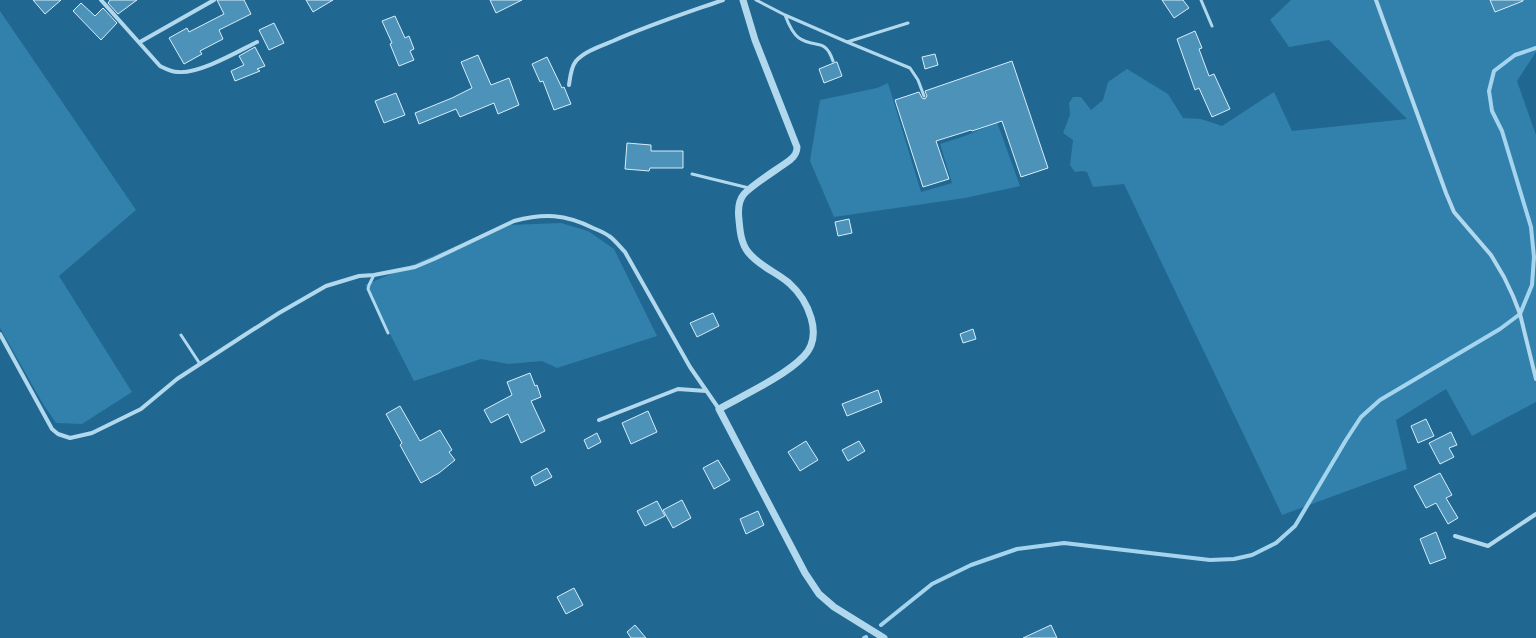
<svg xmlns="http://www.w3.org/2000/svg" width="1536" height="638" font-family="Manrope,sans-serif">
	<style>
		.green { fill: #3181ac }
		.lines { fill: none; stroke-linecap: round; stroke-linejoin: round }
		.stream { stroke: #a5d5ee; stroke-width: 4 }
		.building { fill: #4d93b9; stroke: #d7edf9 }
		.service { stroke: #b1d8ed; stroke-width: 3 }
		.minor { stroke: #b1d8ed; stroke-width: 4 }
		.tertiary { stroke: #b1d8ed; stroke-width: 7 }
	</style>
	<rect width="100%" height="100%" fill="#206791"/>
	<path class="green" d="M1291,0H1536V52L1517,81L1536,135V402L1472,436L1446,389L1396,420L1407,469L1282,515L1124,184L1093,187L1087,172L1082,171L1075,172L1070,165L1073,140L1063,133L1070,115L1069,103L1073,97H1081L1091,110L1103,100L1108,82L1127,69L1168,94L1183,118L1201,119L1222,126L1274,92L1292,131L1407,119L1329,40L1289,47L1270,20Z
		M0,11L136,210L59,276L132,392L82,424L56,423L43,404L0,328Z
		M888,83L921,192L952,183L940,144L965,136L997,122L1020,186L965,198L834,217L810,161L820,100L877,88Z
		M561,223L588,231L614,249L657,336L557,368L542,361L508,364L481,359L414,381L365,285L506,225Z"/>
	<g class="lines">
		<path class="stream" d="M881,625L932,584L971,565L1017,549L1064,543L1210,560L1234,559L1252,555L1276,543L1295,526L1346,440L1361,417L1380,400L1500,329L1520,314L1532,285L1534,257L1531,227L1502,131L1492,111L1489,91L1494,71L1515,55L1536,48
			M864,638L866,637"/>
	</g>
	<path class="building" d="M33,0H61L45,14Z
		M110,0H137L118,14L108,3Z
		M217,0H244L251,14L219,30L223,39L200,51L202,54L184,64L169,38L187,28L189,32L224,14Z
		M306,0H333L313,12Z
		M490,0H522L496,13Z
		M1162,0H1183L1189,8L1174,18Z
		M1490,0H1523V1L1495,12Z
		M81,3L95,16L103,8L117,23L101,40L73,11Z
		M395,16L405,38L409,36L414,49L410,51L414,60L399,66L390,44L392,43L382,21Z
		M274,23L284,43L269,50L259,30Z
		M1195,31L1202,48L1199,49L1209,76L1214,74L1230,109L1212,117L1199,88L1195,90L1177,39Z
		M255,47L265,66L257,69L260,71L235,81L231,71L244,65L239,56Z
		M935,54L938,65L925,69L922,57Z
		M478,55L491,85L509,78L519,105L498,114L494,103L460,117L456,109L419,124L415,113L452,98L472,88L461,62Z
		M547,57L562,88L564,87L571,104L554,110L543,81L540,82L532,64Z
		M1012,61L1048,168L1021,177L1002,121L972,131L971,130L936,141L949,179L923,187L895,100L919,92L922,98L925,99L927,96L925,91Z
		M836,62H837L842,76L824,83L819,69Z
		M396,93L405,115L384,123L375,101Z
		M627,143L651,145V151H683V168H650L649,171L625,169Z
		M849,219L852,233L838,236L835,222Z
		M713,313L719,326L697,337L690,323Z
		M973,329L976,339L963,343L960,334Z
		M530,373L535,386L537,385L541,397L531,401L545,431L521,443L508,414L491,423L484,410L512,395L507,382Z
		M878,390L882,402L847,416L842,404Z
		M400,406L420,441L440,430L452,450L449,452L455,460L439,473L421,483L400,445L402,443L386,414Z
		M648,411L657,432L631,444L622,423Z
		M1426,419L1434,436L1418,443L1411,426Z
		M1451,432L1457,445L1449,448L1454,457L1440,464L1429,443Z
		M597,433L601,442L588,449L584,440Z
		M806,441L818,460L800,471L788,452Z
		M859,441L865,451L848,461L842,450Z
		M718,460L730,480L714,489L703,468Z
		M547,468L552,477L535,486L531,477Z
		M1440,473L1452,495L1446,498L1458,518L1448,524L1436,503L1426,508L1414,486Z
		M682,500L691,518L673,528L663,510Z
		M657,501L665,516L645,526L637,511Z
		M758,511L764,525L746,534L740,519Z
		M1436,532L1446,558L1430,564L1420,539Z
		M574,588L583,605L566,614L557,597Z
		M635,625L646,638H631L627,632Z
		M1051,625L1057,638H1023Z"/>
	<g class="lines">
		<path class="service" d="M756,0L785,15L847,42L910,68L918,80L924,96
			M1201,0L1212,26
			M785,15C788,23 792,33 799,38C815,49 825,37 833,61
			M847,42L908,23
			M692,174L749,188
			M374,275L369,285L368,289L388,333
			M181,335L200,364"/>
		<path class="minor" d="M101,0L160,66C166,69 171,72 178,72C199,74 237,52 257,42
			M1376,0L1446,193L1454,212L1491,255L1504,277L1513,296L1520,314L1536,379
			M140,42L214,0
			M569,85C570,77 571,67 576,61C585,51 601,46 613,41C649,25 686,13 723,0
			M0,334L52,429L58,434L70,438L92,433L141,409L177,379L240,338L279,313L326,286L359,276L374,275L415,267L434,259L514,221C544,213 565,214 593,228C598,230 605,233 609,236C615,240 620,247 625,252L690,367L719,409
			M599,420L678,389L706,391
			M1455,536L1488,546L1536,514"/>
		<path class="tertiary" d="M743,0L755,40L797,147C797,153 795,156 790,160C778,169 753,184 744,194C738,201 738,212 739,220C740,231 741,243 748,252C759,266 776,272 789,283C808,300 824,335 804,356C785,376 744,395 719,409L805,573L819,594L834,607L884,638"/>
	</g>
</svg>
